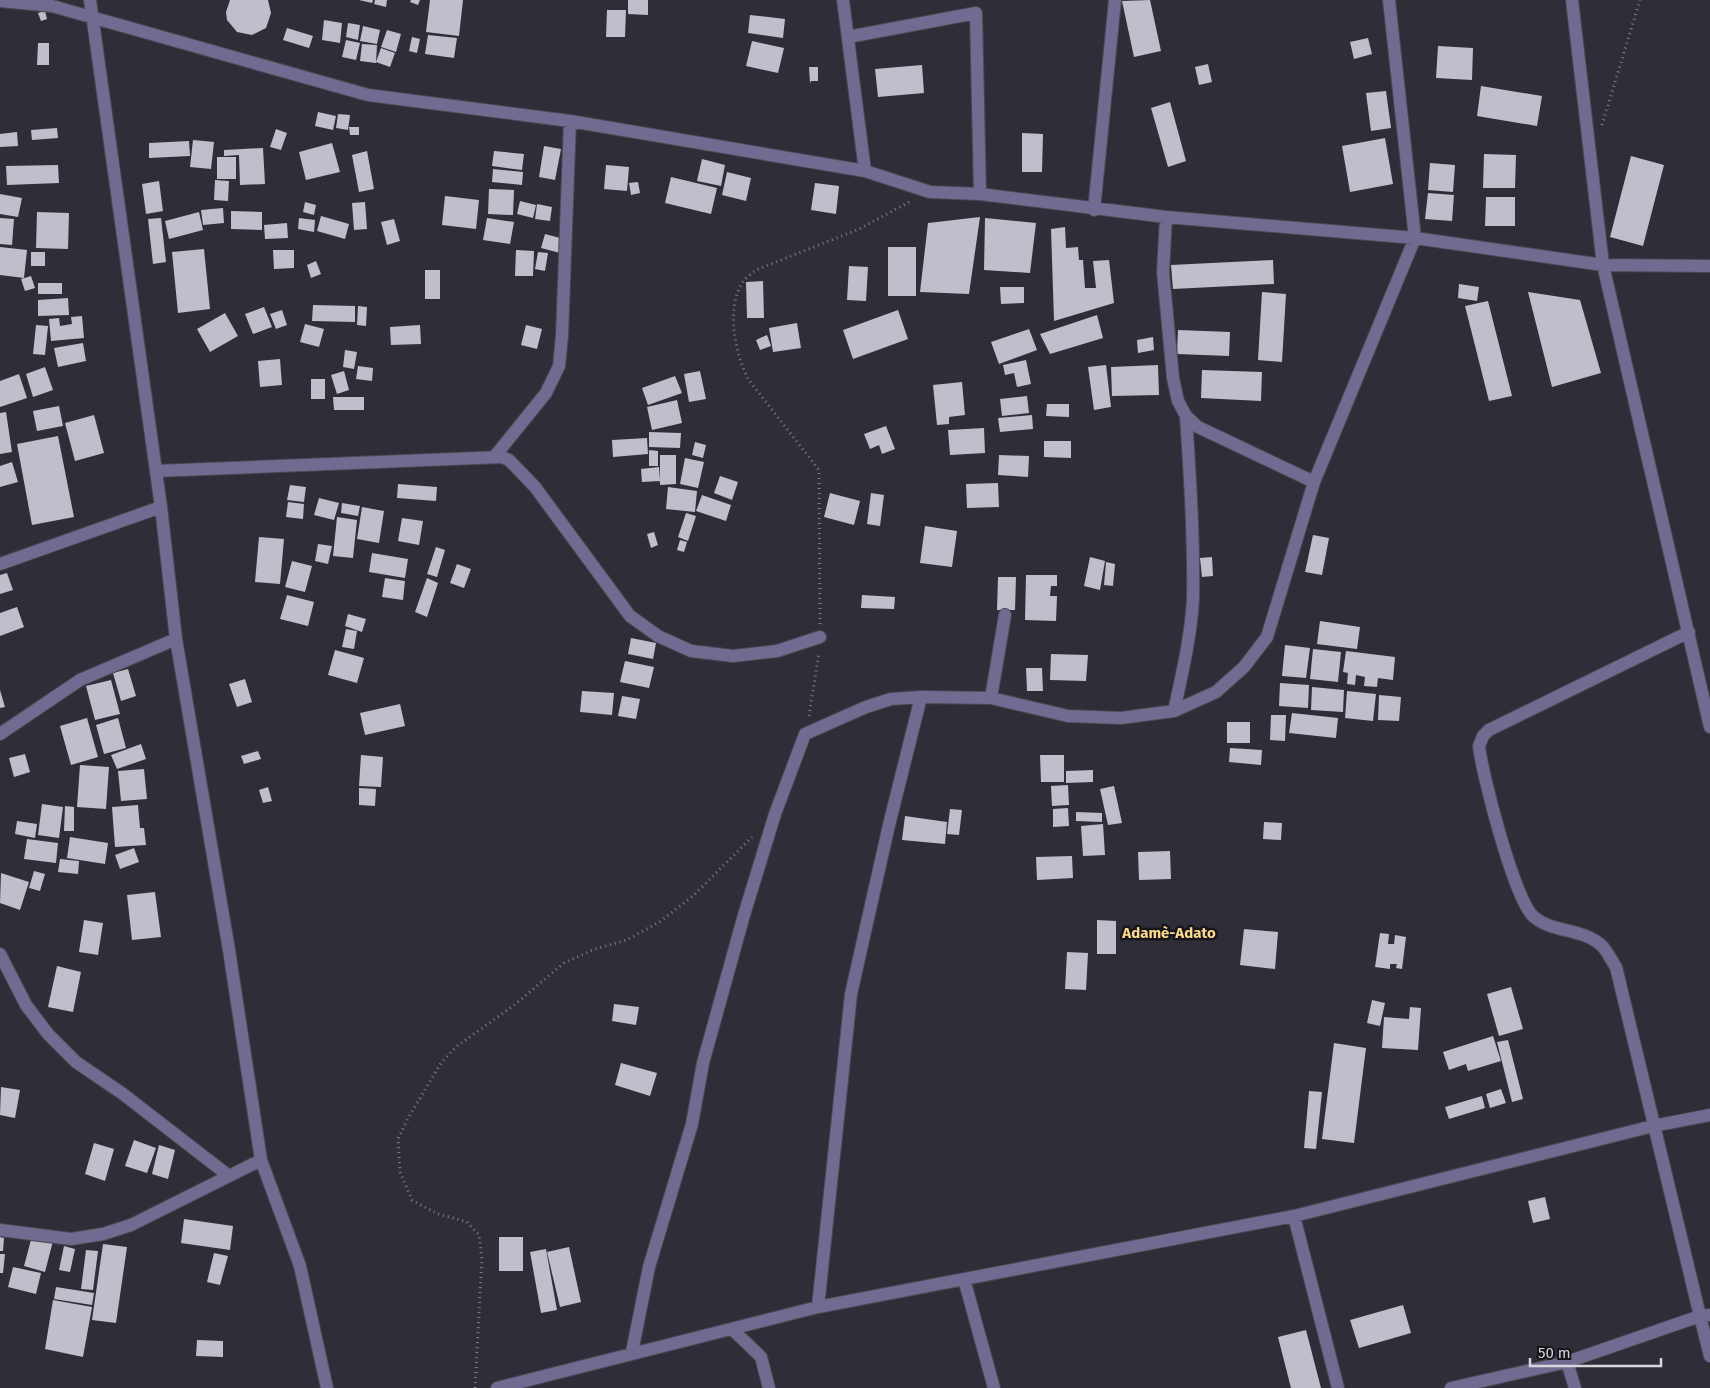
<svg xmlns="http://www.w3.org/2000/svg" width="1710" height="1388" font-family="'Fira Sans',sans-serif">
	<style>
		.building { fill: #c0becb }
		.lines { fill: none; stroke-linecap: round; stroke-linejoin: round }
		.minor-casing { stroke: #4a4851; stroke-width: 14 }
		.path { stroke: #807e86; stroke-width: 3; stroke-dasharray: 1 4; stroke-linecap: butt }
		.minor { stroke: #736a91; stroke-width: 12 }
		.labels { text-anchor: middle; stroke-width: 5; stroke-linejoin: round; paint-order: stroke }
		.neighbourhood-label { font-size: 15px; font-weight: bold; fill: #fcd98f; stroke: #17161b }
	</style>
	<rect width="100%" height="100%" fill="#2f2d37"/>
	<path class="building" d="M230,0H268L271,13L266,28L252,35L237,32L227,20L226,12Z
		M359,0H373L372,3Z
		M375,0H387L386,7L374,4Z
		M411,0H420L418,5L410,2Z
		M430,0H463L459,36L426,32Z
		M628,0H648V15L628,14Z
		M1150,0L1161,51L1134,57L1122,1Z
		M607,10H626L625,37H606Z
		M45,11L47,19L41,21L38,13Z
		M750,15L785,19L783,38L748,33Z
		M324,20L342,23L340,43L322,40Z
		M348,23L360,25L358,40L346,37Z
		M363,26L380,30L377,44L360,41Z
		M287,28L313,36L309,48L283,40Z
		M387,30L401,34L396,52L381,47Z
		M428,35L457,38L454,58L425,54Z
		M412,37L420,39L417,53L409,51Z
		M1368,38L1372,54L1354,59L1350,42Z
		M346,40L360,43L356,60L342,57Z
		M752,41L784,48L778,73L746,66Z
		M38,43H49V65H37Z
		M362,44L377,45L376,63L360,61Z
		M1438,46L1473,48L1472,80L1436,78Z
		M381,48L395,53L390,67L376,62Z
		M1208,64L1212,82L1199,85L1195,67Z
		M922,65L924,93L878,97L875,69Z
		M809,67H818V81H811L810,83Z
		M1481,86L1542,96L1537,126L1477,116Z
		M1386,91L1391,128L1371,131L1366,93Z
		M1170,102L1186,161L1168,167L1151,108Z
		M318,112L336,116L333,130L315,126Z
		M338,114L350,115L348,130L336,128Z
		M349,127H359V135H350Z
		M57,128L58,138L32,140L31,130Z
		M276,129L287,133L281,150L270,147Z
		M17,132L18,146L0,147V134Z
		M1022,133L1043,134L1042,172H1022Z
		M1385,138L1393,184L1350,192L1342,146Z
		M193,140L214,142L211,169L190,167Z
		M189,141L190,156L149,158V143Z
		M332,143L340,172L306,180L299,152Z
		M544,146L561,149L555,180L539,177Z
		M263,148L265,184L240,185L239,155L224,156V150Z
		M367,151L374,189L359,192L352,155Z
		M494,151L524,154L522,170L492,166Z
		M1484,154L1516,155L1515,188H1483Z
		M1631,156L1664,165L1643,246L1610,237Z
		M217,157H236V179H217Z
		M702,159L725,165L721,186L697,181Z
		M1430,163L1455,165L1453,192L1428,190Z
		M58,165L59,183L7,185L6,166Z
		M606,165L629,167L627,191L604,189Z
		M493,169L523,172L522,185L492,182Z
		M727,172L751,178L746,201L722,195Z
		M671,177L717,188L711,214L665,203Z
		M215,180L229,181L228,201L214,200Z
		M159,181L163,211L146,214L142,184Z
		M638,182L640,193L631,195L629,183Z
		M815,183L839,186L836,214L811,210Z
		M489,189L514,190L513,215L488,214Z
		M1428,193L1454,195L1452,221L1425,219Z
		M0,194L22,198L18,217L0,214Z
		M445,196L479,200L476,229L442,225Z
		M1486,197H1515V226H1485Z
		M520,201L536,205L533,218L517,214Z
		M305,202L316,205L314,215L303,212Z
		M365,202L367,229L354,230L352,203Z
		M537,204L552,207L550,221L535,219Z
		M223,208L224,223L203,225L201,210Z
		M231,211L262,212V230L231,229Z
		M37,212L69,213L68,249L36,248Z
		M199,212L203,230L169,239L165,221Z
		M321,216L349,224L345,239L317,231Z
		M980,217L969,294L920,292L928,223Z
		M0,218L14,219L12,245L0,244Z
		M161,218L166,262L153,264L148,219Z
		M299,218L315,220L314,232L298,229Z
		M487,218L514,222L510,244L483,240Z
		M985,218L1036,223L1030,273L984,270Z
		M394,219L400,241L387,245L381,222Z
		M287,223L288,238L265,239L264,225Z
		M1065,227L1066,248L1078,247L1079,260H1083L1085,288H1096L1093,261L1109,260L1114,303L1054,321L1051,229Z
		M545,234L564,239L560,253L541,248Z
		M0,247L27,250L24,278L0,275Z
		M888,247H916V296H888Z
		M204,249L210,309L178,313L172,252Z
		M273,250H294V268L274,269Z
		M516,250L534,251L533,276H515Z
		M31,252H45V266H31Z
		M538,252L548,253L545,271L535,269Z
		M1273,260L1274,284L1173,289L1171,265Z
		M316,261L321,274L311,278L307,265Z
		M849,266L868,267L866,301L847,300Z
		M425,270H440V299H425Z
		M31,276L35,288L25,291L21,279Z
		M763,281L764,318H747L746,282Z
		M38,283H62V294H38Z
		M1459,284L1479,287L1477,301L1458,298Z
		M1000,287H1024V303L1001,304Z
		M1262,292L1286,294L1282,362L1258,360Z
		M1528,292L1580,300L1601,373L1552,387Z
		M68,298L69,315L38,316V300Z
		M1488,301L1512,396L1489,401L1465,306Z
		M313,305L355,306V322L312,321Z
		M358,306L367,307L366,326L357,325Z
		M264,307L272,327L253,334L245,314Z
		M282,310L287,325L276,329L270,314Z
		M898,310L908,339L853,359L843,330Z
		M225,313L238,336L210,352L197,329Z
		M1097,315L1103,338L1050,354L1040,334Z
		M82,316L84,338L51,341L49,319L59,318L60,326L72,324L71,317Z
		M797,323L801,348L773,352L769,328Z
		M305,324L324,329L319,347L300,342Z
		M36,325L48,326L45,355L33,354Z
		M420,325L421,344L391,345L390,327Z
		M526,325L542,329L537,349L521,345Z
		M1029,329L1037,350L999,364L991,342Z
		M1178,330L1230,332L1229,356L1177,354Z
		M767,335L771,346L760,350L756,340Z
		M1153,337L1154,350L1138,353L1137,340Z
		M83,343L86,361L58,367L54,348Z
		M345,350L357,352L354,369L343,367Z
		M280,359L282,385L260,387L258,361Z
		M1026,360L1031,384L1017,387L1014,373L1005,375L1003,365Z
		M1106,365L1111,407L1094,410L1088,367Z
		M1158,365L1159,395L1112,396L1111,367Z
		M358,366L373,368L372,381L356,379Z
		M45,367L53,390L33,397L26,374Z
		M1202,370L1262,372L1261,401L1201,398Z
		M344,371L349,390L337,394L331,375Z
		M700,371L706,399L689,402L684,374Z
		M19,374L27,398L0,407V381Z
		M675,376L682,393L648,405L642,388Z
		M311,379H325V399H311Z
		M962,382L965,415L949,417V424L937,425L933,385Z
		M1027,396L1029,413L1002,416L1000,399Z
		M333,397H364V410H334Z
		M677,400L682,423L652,430L647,407Z
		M1047,404H1069V417L1046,416Z
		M59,406L63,426L37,431L33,411Z
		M6,412L12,452L0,454V413Z
		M94,415L104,453L75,461L65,423Z
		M1032,415L1033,429L1000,432L998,418Z
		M886,426L895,449L882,454L879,445L870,449L864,434Z
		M984,428L985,453L950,455L948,430Z
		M649,432L681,433L680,448L649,447Z
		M58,436L74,517L32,525L17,444Z
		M647,438L648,454L613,457L612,440Z
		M1044,441H1071V458L1044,457Z
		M695,442L706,445L703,458L692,455Z
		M649,450L658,451V466H649Z
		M660,455H676V484L660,485Z
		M999,455L1029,456L1028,477L998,475Z
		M685,458L704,462L698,488L680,484Z
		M12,462L18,482L0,487V466Z
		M659,467L660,481L642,482L641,469Z
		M720,476L738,482L732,500L714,493Z
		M998,483L999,507L967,508L966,484Z
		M398,484L437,487L436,501L397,498Z
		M290,485L306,487L304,502L287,500Z
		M668,487L697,491L695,512L666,509Z
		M830,493L860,501L854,525L824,517Z
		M871,493L884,495L880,526L867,524Z
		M702,495L731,505L726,521L696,511Z
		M319,498L339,503L334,520L314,515Z
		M288,502L304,504L303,519L286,517Z
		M342,503L360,506L358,516L341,513Z
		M362,507L384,511L379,543L357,539Z
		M686,513L696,516L688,541L678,537Z
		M337,517L357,520L353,558L333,556Z
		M402,518L423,521L419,545L398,541Z
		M925,526L957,531L952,567L920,563Z
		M654,532L658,545L651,548L647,534Z
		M1313,535L1329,538L1322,575L1305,572Z
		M259,537L284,539L280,584L255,582Z
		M680,540L687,542L684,552L677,550Z
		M318,544L332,546L328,564L315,561Z
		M436,547L445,550L437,577L427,574Z
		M372,553L408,559L405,578L369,572Z
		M1090,557L1105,561L1100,590L1084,586Z
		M1212,557L1213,576L1202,577L1200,558Z
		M292,561L312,566L305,592L285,587Z
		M1106,562L1115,564L1113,586L1104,585Z
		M457,564L471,569L464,588L450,583Z
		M7,573L13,590L0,594V575Z
		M1026,575H1057V586H1051L1050,596H1057L1056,621L1025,620Z
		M998,577H1016L1015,610H997Z
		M385,578L405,581L403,600L382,597Z
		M427,578L438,583L427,617L415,612Z
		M287,595L314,602L308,626L280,619Z
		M862,595L895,597L894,609L861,608Z
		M17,607L24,627L0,636V613Z
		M348,614L366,619L362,632L345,626Z
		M1320,621L1360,627L1357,649L1317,644Z
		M346,629L357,631L354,649L342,647Z
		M631,638L656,643L653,659L628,654Z
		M1285,645L1310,648L1306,678L1282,676Z
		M1313,649L1341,652L1338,682L1310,679Z
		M335,650L364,658L357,683L328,675Z
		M1346,651L1395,657L1393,680L1378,678L1377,687L1364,686L1365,677L1356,675L1355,685L1347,684L1348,673L1343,672Z
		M1051,654L1088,655L1086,681L1050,680Z
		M625,661L654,667L649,688L620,682Z
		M1026,668H1042L1043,691H1027Z
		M128,669L136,696L121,701L113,673Z
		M245,679L252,702L237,707L229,684Z
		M111,680L120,714L95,720L86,686Z
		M1280,683L1309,685L1308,708L1279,706Z
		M1312,687L1344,690L1343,712L1311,710Z
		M0,690L5,707L0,708Z
		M582,691L614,693L612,715L580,712Z
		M1347,691L1376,694L1373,721L1345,718Z
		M1379,695L1401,697L1399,721L1378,720Z
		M622,696L640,699L636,719L618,716Z
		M400,704L405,726L365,735L360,713Z
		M1292,713L1338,718L1336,738L1289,733Z
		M1271,715H1286L1285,741L1270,740Z
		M87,718L98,757L71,765L60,726Z
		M118,718L126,748L104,754L96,725Z
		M1227,722H1250V743H1227Z
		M141,744L146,759L117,769L111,755Z
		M1230,748L1262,750L1261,765L1229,762Z
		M258,751L261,759L244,764L241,756Z
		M25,754L30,772L14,777L9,758Z
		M361,755L383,757L381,787L359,786Z
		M1040,755H1064V782H1041Z
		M80,765L109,767L106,809L77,807Z
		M144,769L147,799L121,801L118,771Z
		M1093,770V782L1066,783V771Z
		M1068,785L1069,805L1052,806L1051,786Z
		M1114,786L1122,823L1108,825L1100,789Z
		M268,787L272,801L263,803L259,790Z
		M359,788L376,789L375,806L359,805Z
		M42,804L63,807L59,838L38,835Z
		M138,805L140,828H144L146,845L115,847L112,807Z
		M65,806L74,807V831H64Z
		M1068,808L1069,826L1053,827V809Z
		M950,809L962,810L959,835L947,834Z
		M1076,812L1102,813V822L1076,821Z
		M905,816L947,822L945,844L902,840Z
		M17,821L37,824L35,838L15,834Z
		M1264,822L1282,823L1281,840L1263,839Z
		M1103,824L1105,855L1083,856L1081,826Z
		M70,837L108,843L105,864L67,858Z
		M27,839L58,843L56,863L24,859Z
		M134,848L139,862L120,869L115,855Z
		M1170,851L1171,879L1139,880L1138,852Z
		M1072,856L1073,878L1037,880L1036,857Z
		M60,859L79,861L78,874L58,872Z
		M34,871L45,874L40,891L29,888Z
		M1,873L29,882L20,910L0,903Z
		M155,892L161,937L132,940L127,895Z
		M84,920L103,923L98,955L79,952Z
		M1097,920L1116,921V954H1097Z
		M1244,929L1278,932L1275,969L1240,965Z
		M1380,933L1389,934L1388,944H1394L1395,935L1406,937L1402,969L1396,968L1397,964H1390V969L1375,967Z
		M1067,952L1088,953L1086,990L1065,989Z
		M57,966L81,972L73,1012L48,1007Z
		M1511,987L1523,1029L1499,1036L1487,994Z
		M1372,1000L1385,1003L1380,1026L1367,1023Z
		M614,1004L639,1007L636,1025L612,1021Z
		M1410,1007L1421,1008L1418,1050L1382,1048L1384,1017L1409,1019Z
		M1493,1036L1501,1061L1468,1071L1466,1064L1449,1070L1443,1052Z
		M1508,1040L1523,1099L1512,1102L1497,1042Z
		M1334,1043L1366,1048L1354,1143L1322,1139Z
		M621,1063L657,1073L650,1096L615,1085Z
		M1,1087L20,1090L15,1118L0,1115Z
		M1501,1089L1506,1103L1490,1108L1486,1094Z
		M1309,1091L1322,1092L1316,1149L1304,1148Z
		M1482,1096L1485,1108L1449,1119L1445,1107Z
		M134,1140L156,1148L147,1173L125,1166Z
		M94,1143L114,1149L105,1181L85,1174Z
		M159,1145L175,1150L168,1179L152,1174Z
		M1545,1197L1550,1219L1533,1223L1528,1201Z
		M184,1219L233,1226L230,1250L181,1243Z
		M32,1236L53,1241L45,1272L24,1266Z
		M0,1237L4,1238L3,1251H0Z
		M499,1237H523V1271H499Z
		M103,1244L127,1247L116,1323L92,1320Z
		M64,1246L75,1249L70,1272L59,1270Z
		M569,1247L581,1302L560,1307L547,1252Z
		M546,1249L557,1310L541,1313L530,1252Z
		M86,1250L98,1251L93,1290L81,1289Z
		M214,1253L228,1256L220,1285L207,1282Z
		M0,1254H5L3,1273H0Z
		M13,1267L41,1273L36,1294L8,1287Z
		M56,1287L94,1293L92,1305L54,1299Z
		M53,1300L92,1307L83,1357L45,1349Z
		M1403,1305L1411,1333L1359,1348L1350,1320Z
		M1306,1330L1321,1388H1291L1278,1337Z
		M197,1340L223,1341V1357L196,1356Z"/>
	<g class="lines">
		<defs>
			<path id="minor" d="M90,0L161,507L176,639L229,950L261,1160L300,1266L327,1388
				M843,0L865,171
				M1572,0L1603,265L1710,727
				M0,1L52,6L368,95L570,121L865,171L930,192L980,194L1166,217L1415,238L1603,265L1710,266
				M848,37L976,13L980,194
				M1094,210L1115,0
				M1166,217L1163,272L1173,378L1178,401L1186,416L1198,427L1314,482
				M495,456L546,393L559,366L562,336L570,121
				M156,471L502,457L509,460L535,487L630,616L658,636L691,651L733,656L777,651L820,637
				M0,564L161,507
				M991,698L1005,615
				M1174,711C1182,674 1191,636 1193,599C1194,538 1190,477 1186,416
				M0,734L80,680L176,639
				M0,954L26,1005L48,1034L76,1062L123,1094L229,1176
				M1294,1216L1338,1388
				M0,1230L71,1239L103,1234L131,1225L261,1160
				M964,1279L994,1388
				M818,1307L851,994L889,825L921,697
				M1710,1315L1700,1316L1710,1356
				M733,1330L761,1357L769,1388
				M632,1352L649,1267L692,1124L703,1063L744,915L775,814L805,734L866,707L891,699L921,697L991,698L1068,716L1121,718L1174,711L1216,692L1244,667L1267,637L1314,482L1415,238L1389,0
				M1567,1362L1575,1388
				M497,1388L818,1307L1294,1216L1653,1126L1710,1115
				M1451,1388L1567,1362L1700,1316L1616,967C1611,960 1607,950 1601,945C1582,928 1553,933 1534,917C1515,902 1482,774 1479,746L1483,736L1489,730L1689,632"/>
		</defs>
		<use href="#minor" class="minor-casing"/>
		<path class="path" d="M1602,125L1640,0
			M820,624L819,470L748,379C735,353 725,306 744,280C747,277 752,273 756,270L859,229L911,201
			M809,716L819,653
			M475,1388L482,1259L479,1235L467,1222L438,1214L412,1200L400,1172L398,1139L408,1118L441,1063L457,1046L513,1006L564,963L595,949L627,940L661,921L694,895L752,837"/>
		<use href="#minor" class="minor"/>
	</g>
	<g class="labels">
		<g class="neighbourhood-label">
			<text x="1169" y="938">Adamè-Adato</text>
		</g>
	</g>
	<path d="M1530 1358v8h131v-8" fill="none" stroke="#d7d6dc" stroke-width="2.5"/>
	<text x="1538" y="1358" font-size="15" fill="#d7d6dc" stroke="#17161b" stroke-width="4" paint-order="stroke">50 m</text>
</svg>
